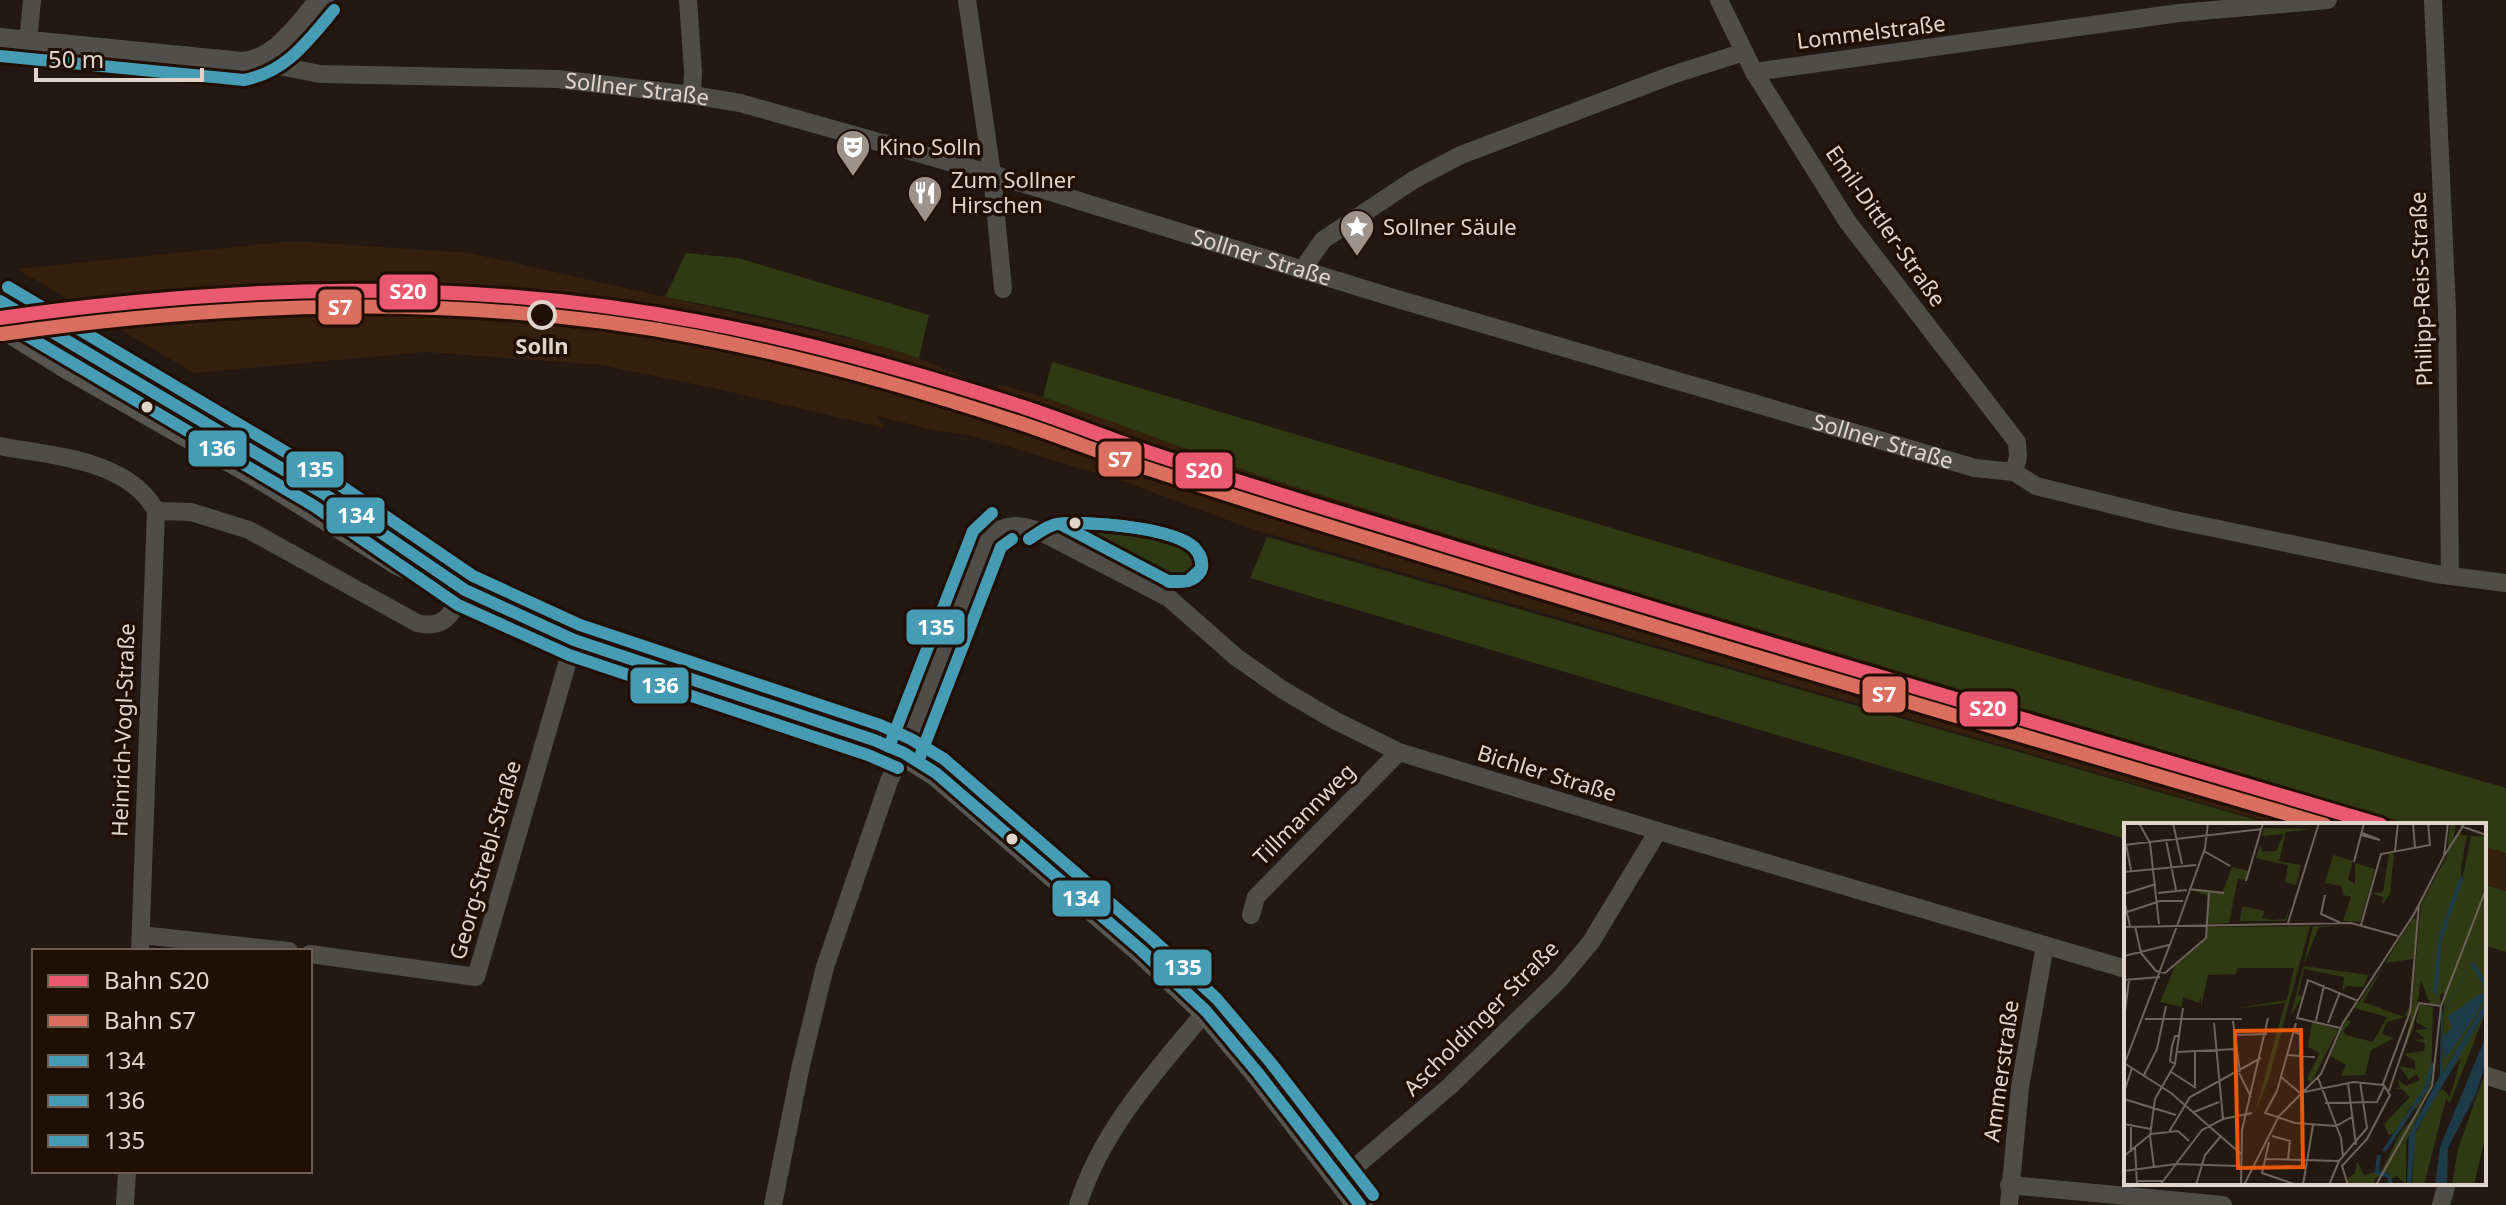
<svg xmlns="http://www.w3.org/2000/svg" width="2506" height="1205" font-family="'Noto Sans',sans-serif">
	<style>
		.built { fill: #351f0d }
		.green { fill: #2f3a13 }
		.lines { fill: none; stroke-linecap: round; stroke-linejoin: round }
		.street { stroke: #504c48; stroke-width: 18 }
		.secondary { stroke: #514f49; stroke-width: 24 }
		.primary { stroke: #585550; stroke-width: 26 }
		.bus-1-casing { stroke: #210f03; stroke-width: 18 }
		.bus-2-casing { stroke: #210f03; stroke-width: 18 }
		.bus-3-casing { stroke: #210f03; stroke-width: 18 }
		.bus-1 { stroke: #469cb5; stroke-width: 12 }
		.bus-2 { stroke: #469cb5; stroke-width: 12 }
		.bus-3 { stroke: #469cb5; stroke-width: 12 }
		.rail-1-casing { stroke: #210f03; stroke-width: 20 }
		.rail-2-casing { stroke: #210f03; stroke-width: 20 }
		.rail-1 { stroke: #eb5971; stroke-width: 14 }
		.rail-2 { stroke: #da6f60; stroke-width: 14 }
		.stop-dot { fill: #210f03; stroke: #e1d4cb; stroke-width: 4 }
		.bus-dot { fill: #e1d4cb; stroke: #210f03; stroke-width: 3 }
		.labels { text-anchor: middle; stroke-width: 7; stroke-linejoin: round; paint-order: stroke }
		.street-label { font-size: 22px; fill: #e1d4cb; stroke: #210f03 }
		.poi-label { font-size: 22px; fill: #e1d4cb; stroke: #210f03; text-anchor: start }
		.stop-label { font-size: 22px; font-weight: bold; fill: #e1d4cb; stroke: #210f03 }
		.inset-river { fill: none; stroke: #1d3a49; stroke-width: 4 }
		.inset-road { fill: none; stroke: #6f645c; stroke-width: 2 }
		.view { fill: #e8590c; fill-opacity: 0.15; stroke: #e8590c; stroke-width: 4 }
		.inset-edge { fill: none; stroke: #e1d4cb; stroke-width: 4 }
		.line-badge { stroke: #210f03; stroke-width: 3 }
		.badge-label { font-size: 22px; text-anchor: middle; font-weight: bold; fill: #fff }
	</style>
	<rect width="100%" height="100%" fill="#231912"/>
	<path class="built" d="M293,241L470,253L882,346L919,358L982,385L998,389L999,384L1043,397L1264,477L1591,579L2413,825H2278L1252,529L1125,482L970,435L937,431L877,416L884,428L713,388L601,365L427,352L194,373L17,269Z
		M2484,846L2506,853V891L2484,884Z"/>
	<path class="green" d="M686,253L738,258L929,315L919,358C836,331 750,313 665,297Z
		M1052,362L1797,583L2506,788V853L2484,846V825H2413L1591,579L1264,477L1043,397Z
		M1060,519C1108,521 1160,524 1204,544L1208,560L1203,575L1189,582L1169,575L1058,523Z
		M1267,537L2274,825H2126V839L1250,578Z
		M2484,885L2506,891V952L2484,945Z"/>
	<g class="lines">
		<g class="street">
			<path d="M688,0L693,72L692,95"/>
			<path d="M967,0L992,174L1003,289"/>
			<path d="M1719,0L1754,72L1847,221L2017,442L2018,457L2014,472"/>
			<path d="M2433,0L2447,310L2450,576"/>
			<path d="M28,42L32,0"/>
			<path id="s1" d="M259,62L320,74L558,79L692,95L740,103L992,174L1394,298L1975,468L2014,472L2036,486L2170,519L2436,574L2506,583"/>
			<path d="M1754,72L2179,13L2328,0"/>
			<path d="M1302,270L1323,240L1415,179L1461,155L1672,75L1744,52"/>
			<path d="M0,446C51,456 128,459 156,511"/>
			<path d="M156,511L191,512L249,530L417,623C446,630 452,612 465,590"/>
			<path d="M1251,915L1256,897L1399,752"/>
			<path d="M141,935L289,951"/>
			<path d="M140,951L156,511"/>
			<path d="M310,954L476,977L574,640"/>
			<path d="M2484,1075L2506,1082"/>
			<path d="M1341,1179L1450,1086L1559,980L1591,942L1658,831"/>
			<path d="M2009,1185L2223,1205"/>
			<path d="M125,1205L127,1171"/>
			<path d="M773,1205L801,1065L825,967L889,781L916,727L988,537C1006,523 1018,524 1039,531L1169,598L1236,657L1283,690L1334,720L1399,752L1658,831L2126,969"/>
			<path d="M1078,1205C1102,1129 1156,1071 1206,1011"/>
			<path d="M2009,1205L2020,1087L2045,945"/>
			<path d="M2441,1205L2447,1183"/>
		</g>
		<path class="secondary" d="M0,40L242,64C278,61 299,26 322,0"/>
		<path class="primary" d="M0,301C128,378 259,450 383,533
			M0,324L69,367L265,479L398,562L574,640L874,740L904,753L936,773L1141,950L1206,1011L1258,1073L1360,1205"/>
		<defs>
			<path id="bus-1" d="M0,301L323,493L465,590L574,640L874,740L904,753L936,773L1141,950L1206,1011L1258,1073L1360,1205"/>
			<path id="bus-2" d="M0,56L244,80C286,72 308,41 334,10
				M0,320L314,506L458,605L569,655L868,755L898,768
				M1029,539C1039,533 1046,526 1057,524C1084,520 1174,528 1194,547C1200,554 1202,562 1201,571C1194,583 1182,582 1169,582
				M919,759L1001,547L1012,539"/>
			<path id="bus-3" d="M8,287L331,479L473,576L580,625L880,725L911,739L944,759L1151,938L1217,999L1271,1063L1373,1195
				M1079,523C1106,524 1208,528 1202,568L1188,581H1168L1060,524Z
				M889,747L973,531L992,513"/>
		</defs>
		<use href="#bus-1" class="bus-1-casing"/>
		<use href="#bus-2" class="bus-2-casing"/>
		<use href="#bus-3" class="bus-3-casing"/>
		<use href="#bus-1" class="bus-1"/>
		<use href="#bus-2" class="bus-2"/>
		<use href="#bus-3" class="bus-3"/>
		<defs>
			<path id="rail-1" d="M0,318C234,285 468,277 701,322C810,342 918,373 1023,407C1062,420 1100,435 1139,449C1233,481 1328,509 1422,538C1741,637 2061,730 2381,825"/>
			<path id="rail-2" d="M2,334C234,301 467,293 698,337C808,358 917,389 1023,424C1062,437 1099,452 1137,465C1221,493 1305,519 1390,545C1700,641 2013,733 2325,825"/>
		</defs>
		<use href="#rail-1" class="rail-1-casing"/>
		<use href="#rail-2" class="rail-2-casing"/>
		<use href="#rail-1" class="rail-1"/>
		<use href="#rail-2" class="rail-2"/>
	</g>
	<defs>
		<symbol id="theatre-pin" viewBox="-11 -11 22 30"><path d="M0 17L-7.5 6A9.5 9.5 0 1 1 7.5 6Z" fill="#9e938a" stroke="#210f03"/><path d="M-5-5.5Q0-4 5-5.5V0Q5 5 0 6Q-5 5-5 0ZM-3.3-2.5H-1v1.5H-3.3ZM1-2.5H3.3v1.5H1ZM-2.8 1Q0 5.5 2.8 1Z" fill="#fff"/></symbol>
		<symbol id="restaurant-pin" viewBox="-11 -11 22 30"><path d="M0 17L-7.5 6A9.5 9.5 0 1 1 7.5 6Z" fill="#9e938a" stroke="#210f03"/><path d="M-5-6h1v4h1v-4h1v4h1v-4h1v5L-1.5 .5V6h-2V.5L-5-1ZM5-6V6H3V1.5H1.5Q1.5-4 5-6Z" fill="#fff"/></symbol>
		<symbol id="sight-pin" viewBox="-11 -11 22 30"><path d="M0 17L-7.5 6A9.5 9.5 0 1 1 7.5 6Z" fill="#9e938a" stroke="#210f03"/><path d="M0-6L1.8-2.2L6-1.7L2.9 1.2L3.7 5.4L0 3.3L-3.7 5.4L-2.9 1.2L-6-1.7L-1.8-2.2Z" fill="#fff"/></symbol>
	</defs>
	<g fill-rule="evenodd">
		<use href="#theatre-pin" x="833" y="127" width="40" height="54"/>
		<use href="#restaurant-pin" x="905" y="173" width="40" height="54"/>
		<use href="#sight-pin" x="1337" y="207" width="40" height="54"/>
	</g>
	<circle class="stop-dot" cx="542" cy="315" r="13"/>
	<g class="bus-dot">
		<circle cx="147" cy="407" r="7"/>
		<circle cx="1075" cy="523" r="7"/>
		<circle cx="1012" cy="839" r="7"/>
	</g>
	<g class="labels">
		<g class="street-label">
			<text transform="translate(1871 32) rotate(-7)" y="8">Lommelstraße</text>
			<text dy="8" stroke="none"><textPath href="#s1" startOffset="380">Sollner Straße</textPath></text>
			<text transform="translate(1886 226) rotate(55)" y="8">Emil-Dittler-Straße</text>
			<text dy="8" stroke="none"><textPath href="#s1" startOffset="1028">Sollner Straße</textPath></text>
			<text transform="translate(2421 289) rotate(-92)" y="8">Philipp-Reis-Straße</text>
			<text dy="8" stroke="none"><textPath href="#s1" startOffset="1676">Sollner Straße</textPath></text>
			<text transform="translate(123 730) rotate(-88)" y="8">Heinrich-Vogl-Straße</text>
			<text transform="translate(1547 773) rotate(17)" y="8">Bichler Straße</text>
			<text transform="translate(1304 814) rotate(-45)" y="8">Tillmannweg</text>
			<text transform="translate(485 860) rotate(-74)" y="8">Georg-Strebl-Straße</text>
			<text transform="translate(1481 1018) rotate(-45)" y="8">Ascholdinger Straße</text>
			<text transform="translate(2001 1071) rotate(-82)" y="8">Ammerstraße</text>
		</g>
		<g class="poi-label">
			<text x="879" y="155">Kino Solln</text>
			<text x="951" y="188">Zum Sollner<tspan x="951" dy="25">Hirschen</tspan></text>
			<text x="1383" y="235">Sollner Säule</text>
		</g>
		<g class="stop-label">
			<text x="542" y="354">Solln</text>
		</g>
	</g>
	<g transform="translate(2124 823)">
		<rect width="362" height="362" fill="#231912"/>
		<path d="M326,0H339L332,1L328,24L335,6L337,12H343L337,45V62L347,13H362V178L318,251L320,170L316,172L317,181H306L297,158L289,206L278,232L286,199L297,81L323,33ZM140,5L191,6L162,9L155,38L177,42L172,62L161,59L164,42L132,35L136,22L139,29L152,28L160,11L138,13ZM265,30L270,31L266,71L258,82L259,74L247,70L259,69ZM209,32L229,38L224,56L231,61V40L251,46L236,99L219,98L227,74L219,72L217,63L201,60ZM108,44L126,48L122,57L114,56L105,100L83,101L85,73L67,67L98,70ZM118,83L141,88L138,95L149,97L161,96L166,84L162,98H116ZM289,95L295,97L289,136L261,140ZM186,103L144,258L132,287L161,180L108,186L163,177L170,145H113L112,151L84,152L77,184V173L75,180L59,174L58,184L36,179L51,143L82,116V104ZM189,103H224L195,104L179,143L245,152L239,164L222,163L218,169L220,154L180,146L174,172L179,173L167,192ZM261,141L239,179L280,194L286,182L284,193L263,199L258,211L270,215L247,227L241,252L217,253L222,242L206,233L222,197L227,199L219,208L222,212L249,219L263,194L231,185ZM296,181L309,184L307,262L293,286L286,284L272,310L265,312L260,301L286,274L278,266H267L276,265L273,256L282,263L296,257L292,251L285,257L275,243L291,246V238L280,231L300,228L301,220L289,217L301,216L291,207L304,206L292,199ZM362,188L326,280L322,276L300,362H288L291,311L313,270L319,266L326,274L337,235L323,252ZM188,199L214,207L187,260L183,256L196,230L184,224ZM362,247V311L350,362H328L334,326ZM298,285L282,319V362L273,353L266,356L264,349L250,356L251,362H225L221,358L231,350L233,338L240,352L257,348L278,307Z" fill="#2f3a13"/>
		<path d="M362,116L319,188L318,251L362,178V188L292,308L287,362H283L285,312L316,252L317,190ZM357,170L362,173L350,195L321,236L318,215L328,205L324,193ZM362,213V239L352,271L324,325L323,362H311L316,324Z" fill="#1d3a49"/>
		<path class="inset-river" d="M348,140L362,163M311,170L316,116L338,54M260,328L302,265L309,240M255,332L253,349L265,353L267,362"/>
		<path class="inset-road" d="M15,0L26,20L35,101M49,0L58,41M289,0L291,25M337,3L362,12M237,12L256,17L238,10M42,17L52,67M2,21L7,47M0,22L138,6M80,28L106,43M271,28L274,0M320,33L341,0M230,39L240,0M0,49L72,42M122,58L139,0M65,66L100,70M34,70L63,67M0,71L32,61M201,72L197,91L217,100M0,77L6,103M3,89L36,78H59M164,100L195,0M237,102L257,31L306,22L304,0M11,103L17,130L32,148L41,150L82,115L85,68M53,103L81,25L84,0M0,104L227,100L274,113M0,133L45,122M0,157L36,154M317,183L362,66M0,196L5,157M21,196H118M109,198L116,249M192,198L200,162M90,200L99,296M172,200L153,268L141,290L171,300L212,303L228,294M204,200L216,169M216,205L173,195L184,157L234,178M170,209L178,212L176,234M111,212L143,211M54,229L112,226M163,232L191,234M0,240L47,270L117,331M51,241L46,238L48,223L51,213H56M0,242L53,103M47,249L72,265M115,250L127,274M20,252L33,226L42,183M157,254L176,270M194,255L217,315L219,334M224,260L232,322M71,263V229M265,268L295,180L317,183M0,269L8,245M180,269L230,259L259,262M0,276L52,292M201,280L253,279L260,264M70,289L95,279M0,301L27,306M45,309L66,274L137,235M148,313L166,318L164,336M145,319L138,350L173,362M11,324L13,362M7,329V301M0,333L27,311L54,308L65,318M141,336L215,338M30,344L26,313L31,276L51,241L59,185M0,348L52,341L116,343M13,358H39M36,362L78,307L99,296L128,290M72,362L81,332L97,313M117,362L118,307L144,195M120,362L155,293L197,251L219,200L290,91L320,33L324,0M179,362L189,302M205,362L215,338L243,305L236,259M224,362L218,343L243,316L266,272L259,261L286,189L295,81M252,362L308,263L317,183"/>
		<path class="view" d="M177,207L179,344L114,345L111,208Z"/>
		<rect width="362" height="362" class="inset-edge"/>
	</g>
	<g class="line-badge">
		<rect x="378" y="273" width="61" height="38" rx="8" fill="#eb5971"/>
		<rect x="317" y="288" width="46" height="38" rx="8" fill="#da6f60"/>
		<rect x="187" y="429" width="61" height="39" rx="8" fill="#469cb5"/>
		<rect x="1097" y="440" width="46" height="38" rx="8" fill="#da6f60"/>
		<rect x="285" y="450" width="60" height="39" rx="8" fill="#469cb5"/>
		<rect x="1174" y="451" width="60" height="39" rx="8" fill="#eb5971"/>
		<rect x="325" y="496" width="61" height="39" rx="8" fill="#469cb5"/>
		<rect x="905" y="608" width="61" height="38" rx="8" fill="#469cb5"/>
		<rect x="629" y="666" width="61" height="39" rx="8" fill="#469cb5"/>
		<rect x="1861" y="675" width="46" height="39" rx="8" fill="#da6f60"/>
		<rect x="1958" y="690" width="61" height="38" rx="8" fill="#eb5971"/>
		<rect x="1051" y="879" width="61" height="39" rx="8" fill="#469cb5"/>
		<rect x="1152" y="948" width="61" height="39" rx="8" fill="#469cb5"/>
	</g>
	<g class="badge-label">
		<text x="408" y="299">S20</text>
		<text x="340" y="315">S7</text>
		<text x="217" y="456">136</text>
		<text x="1120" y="467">S7</text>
		<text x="315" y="477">135</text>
		<text x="1204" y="478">S20</text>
		<text x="356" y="523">134</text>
		<text x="936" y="635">135</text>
		<text x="660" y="693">136</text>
		<text x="1884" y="702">S7</text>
		<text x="1988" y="716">S20</text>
		<text x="1081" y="906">134</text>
		<text x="1183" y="975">135</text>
	</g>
	<rect x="32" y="949" width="280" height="224" fill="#210f03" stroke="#6e5e53" stroke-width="2"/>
	<rect x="48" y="975" width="40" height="12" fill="#eb5971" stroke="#6e5e53" stroke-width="2"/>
	<text x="104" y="989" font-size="24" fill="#e1d4cb">Bahn S20</text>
	<rect x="48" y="1015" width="40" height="12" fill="#da6f60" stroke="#6e5e53" stroke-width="2"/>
	<text x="104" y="1029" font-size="24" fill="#e1d4cb">Bahn S7</text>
	<rect x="48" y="1055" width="40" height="12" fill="#469cb5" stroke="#6e5e53" stroke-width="2"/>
	<text x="104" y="1069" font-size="24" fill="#e1d4cb">134</text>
	<rect x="48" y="1095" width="40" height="12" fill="#469cb5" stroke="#6e5e53" stroke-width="2"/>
	<text x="104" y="1109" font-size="24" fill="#e1d4cb">136</text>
	<rect x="48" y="1135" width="40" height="12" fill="#469cb5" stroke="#6e5e53" stroke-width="2"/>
	<text x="104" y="1149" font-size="24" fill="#e1d4cb">135</text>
	<path d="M36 68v12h166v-12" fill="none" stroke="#e1d4cb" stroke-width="4"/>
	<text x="48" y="68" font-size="24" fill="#e1d4cb" stroke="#210f03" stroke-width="6" paint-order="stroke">50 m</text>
</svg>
